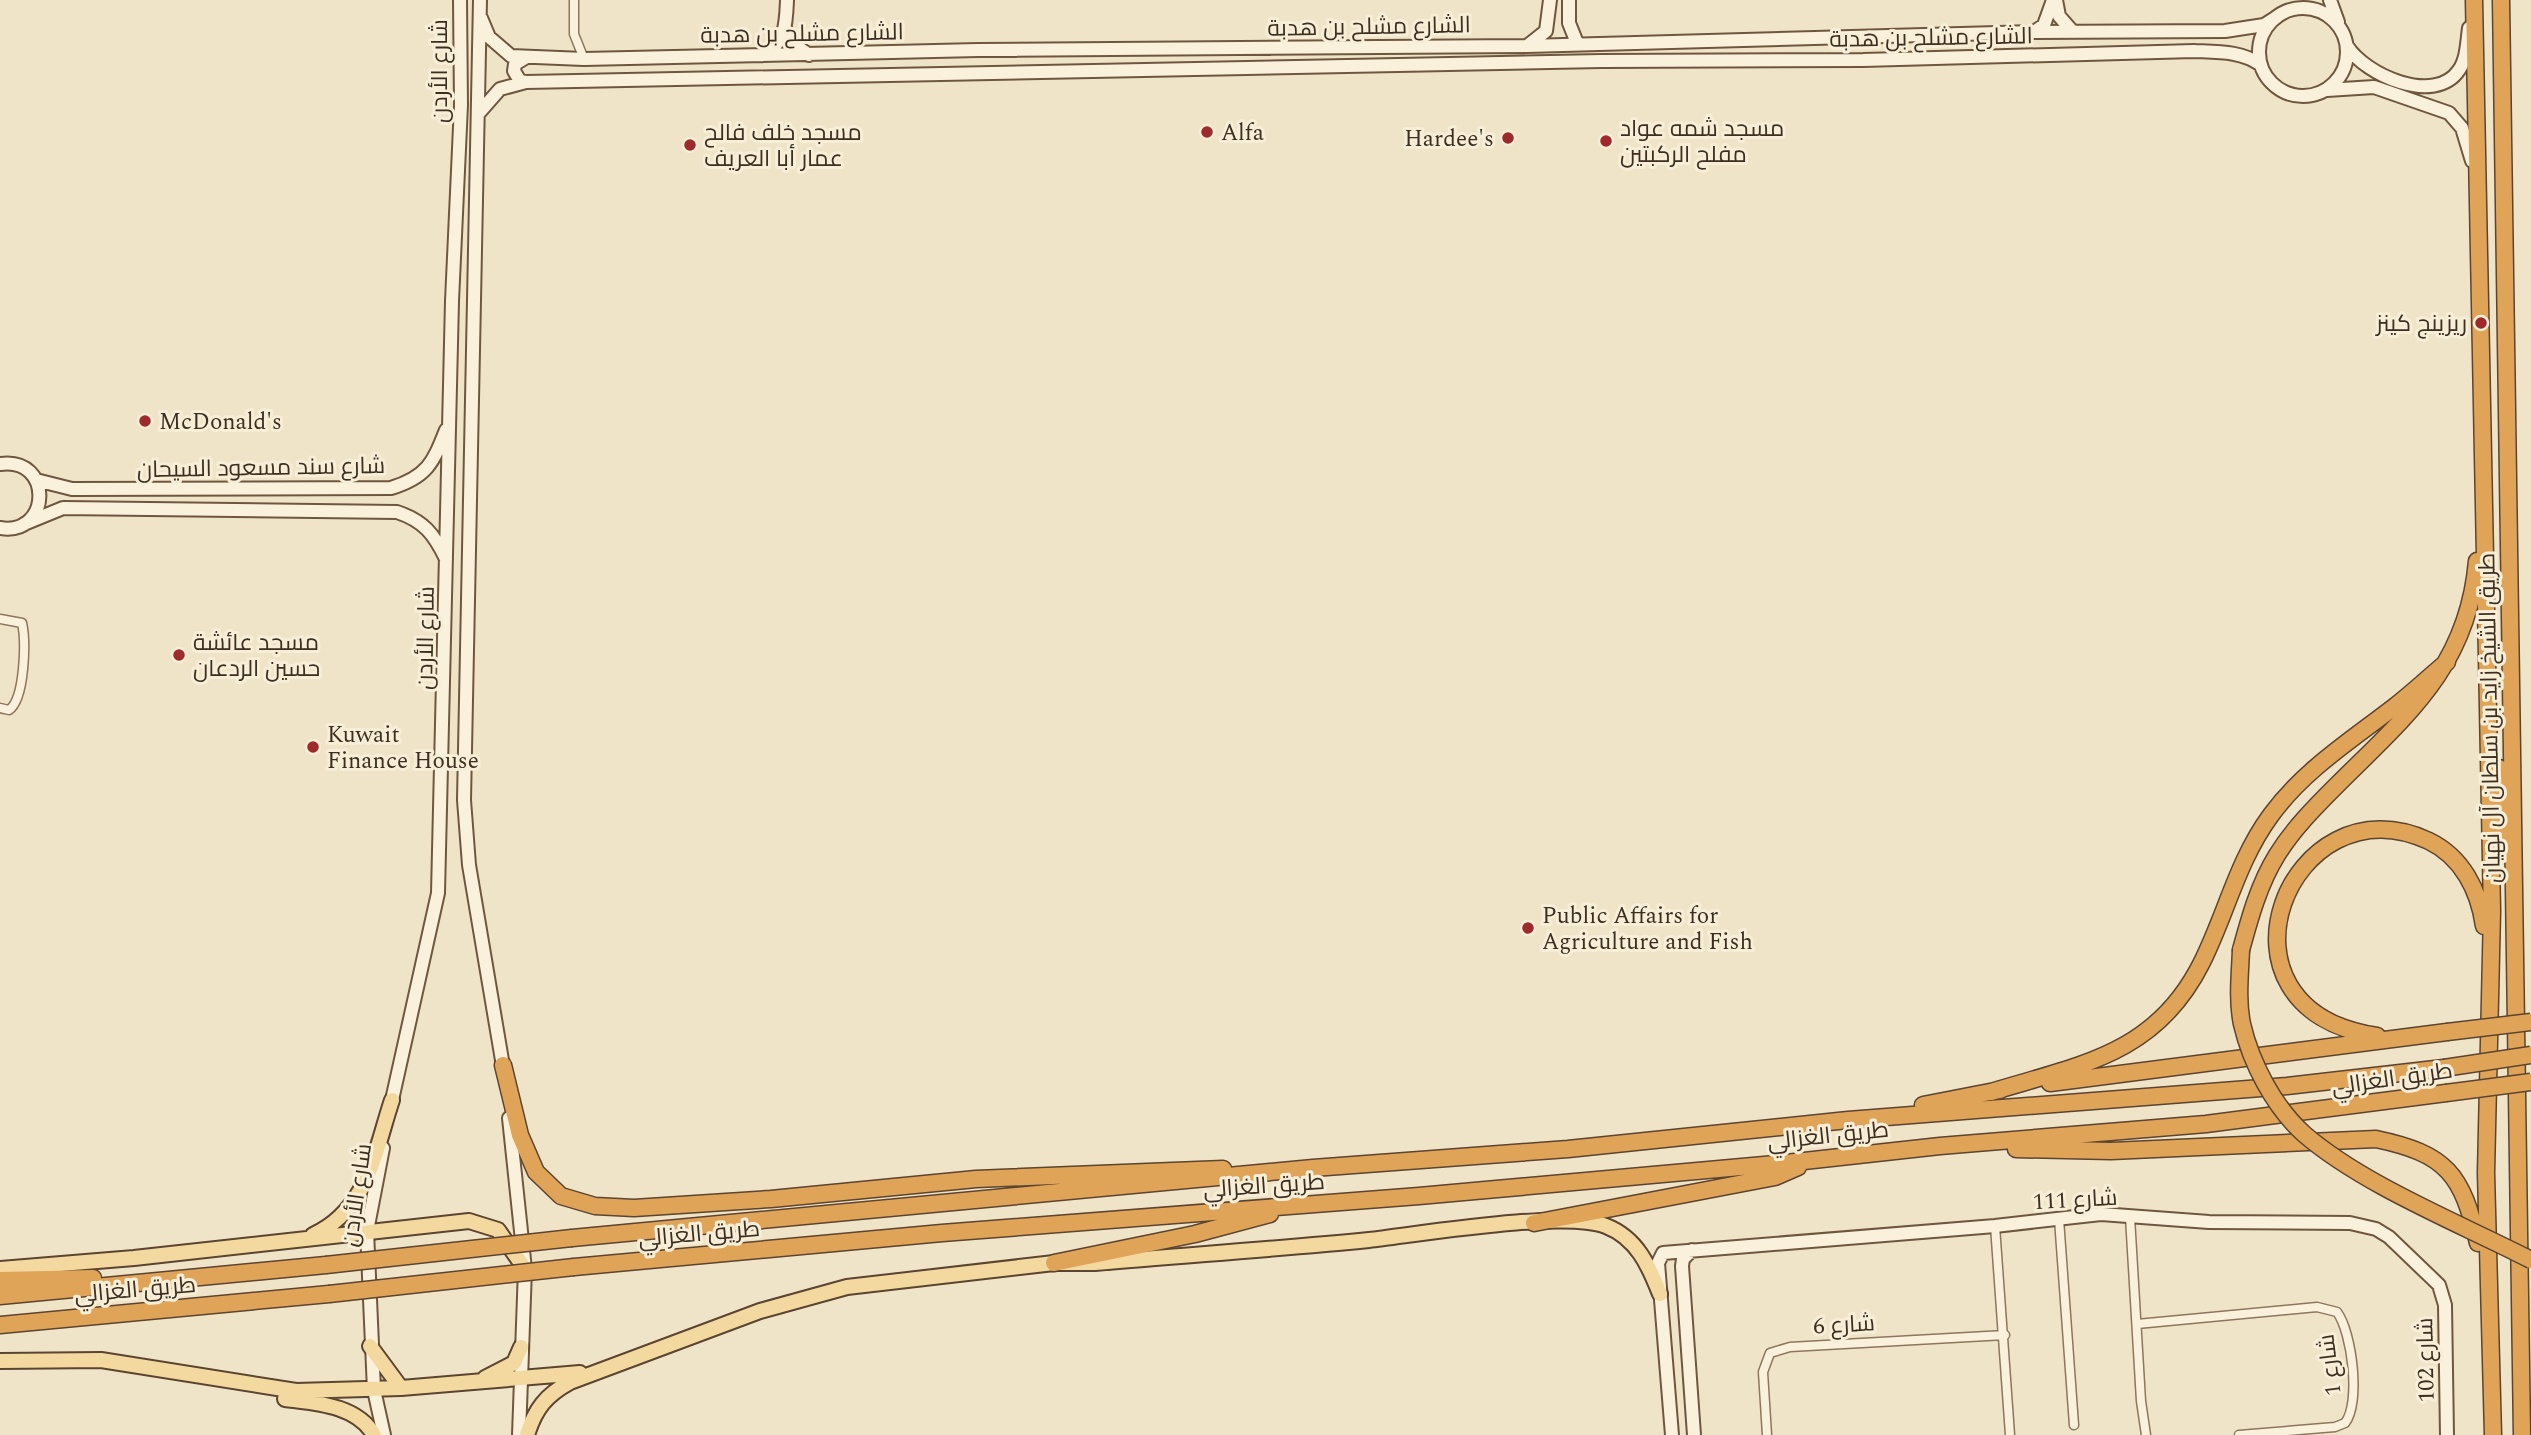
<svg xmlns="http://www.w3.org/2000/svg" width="2531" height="1435" font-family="Spectral,Cairo,serif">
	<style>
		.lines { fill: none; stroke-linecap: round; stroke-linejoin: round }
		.street-casing { stroke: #8d765c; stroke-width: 11 }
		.secondary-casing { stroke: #6f573f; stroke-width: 16 }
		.primary-casing { stroke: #5b4430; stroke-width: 18 }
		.highway-casing { stroke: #5b4430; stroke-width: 19 }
		.street { stroke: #faf1dc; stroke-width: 8 }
		.secondary { stroke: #faf1dc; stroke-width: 12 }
		.primary { stroke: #f3d9a0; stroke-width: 14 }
		.highway { stroke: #e0a458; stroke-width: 16 }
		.highway-bridge-casing { stroke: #5b4430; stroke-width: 19; stroke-linecap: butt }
		.highway-bridge { stroke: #e0a458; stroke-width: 16 }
		.poi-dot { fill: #9e2a2b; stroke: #f7eed8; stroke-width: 2.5 }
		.labels { text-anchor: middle; stroke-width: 6; stroke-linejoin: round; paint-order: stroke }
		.street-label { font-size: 23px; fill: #3d2e20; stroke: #f7eed8 }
		.poi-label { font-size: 23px; fill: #3d2e20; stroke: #f7eed8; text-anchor: start }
	</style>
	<rect width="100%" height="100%" fill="#f0e4c8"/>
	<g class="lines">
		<defs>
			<path id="street" d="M574,0V34L584,59
				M0,619L22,623C26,641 25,699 9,710L0,708
				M2130,1217L2141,1401L2146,1435
				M2059,1219L2074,1425
				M1995,1226L2010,1435
				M2137,1324L2317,1307L2337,1312C2352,1332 2361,1403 2345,1423L2335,1427L2239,1435
				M1767,1435L1763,1372L1770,1353L1790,1347L2005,1335"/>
			<path id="secondary" d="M480,0L464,800L469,865L504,1072
				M1569,0V23L1577,43
				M2056,0L2059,16L2073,32
				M2330,0L2338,22
				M2259 52a44 44 0 1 1 88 0a44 44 0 1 1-88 0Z
				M481,18L489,37L511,56L584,59L978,50L1527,46L2034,32L2225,31L2264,25L2275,18
				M786,30L795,45L809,55
				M2034,32L2044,25L2053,0
				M1527,46L1546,31L1550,0
				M2347,46C2365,75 2435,106 2459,70C2467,59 2467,42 2469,28
				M762,55C786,43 786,25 787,0
				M525,58L515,64L514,71L520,81L526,82
				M2327,90L2374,87L2449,113L2462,128L2472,161
				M478,114L500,89L526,82L1602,61L1863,60L2194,51C2218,52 2242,51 2261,65
				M0,464C54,456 51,537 0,528
				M36,480L72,489L391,488C427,477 433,463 446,430
				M24,524L63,508L397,512C424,521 434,534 446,559
				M390,1109L438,893L452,301L461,105L460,0
				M509,1118L525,1269L519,1435
				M383,1148L367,1231L374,1390L384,1435
				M1692,1250L1683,1259L1682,1266L1694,1435
				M1672,1435L1658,1263L1663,1253L1995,1226L2101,1214L2209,1222L2350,1223L2376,1229L2389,1237L2439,1285L2445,1305L2447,1435"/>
			<path id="primary" d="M313,1235C368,1210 375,1151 392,1100
				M0,1269L134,1258L469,1221L498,1230L525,1269
				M370,1346L401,1388
				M0,1361L101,1360L296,1391L401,1388L580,1373
				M485,1378L514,1363L521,1347
				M285,1399C316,1403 357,1405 374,1435
				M527,1435C535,1409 546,1395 570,1382L760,1311L847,1287L1054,1263H1095C1186,1255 1278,1249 1369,1240C1421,1234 1563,1210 1606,1226C1637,1238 1649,1266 1660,1294"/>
			<path id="highway" d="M2474,0L2492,911L2486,1173L2493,1435
				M2501,0L2522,1435
				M2499,768L2504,837
				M2241,950C2250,917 2259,884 2277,855C2293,829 2315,807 2336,786C2406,716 2468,667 2477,561
				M2377,1036C2196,1009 2290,776 2429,841C2462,857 2479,890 2484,926
				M503,1065L520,1135L536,1172L561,1196L595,1206L634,1208L771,1199L976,1179L1223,1169
				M2050,1083L2447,1032
				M1991,1092C2079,1065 2155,1055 2201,964C2226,915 2237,861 2271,815C2304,770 2350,741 2394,707C2412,693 2429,677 2447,662
				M1923,1105L2000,1090
				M2016,1149L2111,1151L2376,1139C2447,1154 2462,1174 2478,1243
				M1534,1223L1775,1177L1798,1167
				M572,1238L1313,1168L1568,1149L1848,1120L2287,1086L2444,1068
				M1054,1263L1195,1234L1270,1214
				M574,1267L942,1233L1419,1196L1786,1163L1940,1146L2206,1124L2446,1093
				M0,1280L93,1278
				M0,1296L326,1265
				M0,1325L329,1294"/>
		</defs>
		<use href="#street" class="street-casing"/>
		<use href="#secondary" class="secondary-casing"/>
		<use href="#primary" class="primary-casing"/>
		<use href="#highway" class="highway-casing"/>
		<use href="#street" class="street"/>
		<use href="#secondary" class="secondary"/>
		<use href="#primary" class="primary"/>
		<use href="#highway" class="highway"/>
		<defs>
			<path id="highway-bridge" d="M2241,950C2240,974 2237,1000 2242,1024C2251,1063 2274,1107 2304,1134C2363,1185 2461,1224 2531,1260
				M2447,1032L2531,1022
				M2444,1068L2531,1055
				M2446,1093L2531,1082
				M326,1265L572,1238
				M329,1294L574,1267"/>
		</defs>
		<use href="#highway-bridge" class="highway-bridge-casing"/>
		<use href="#highway-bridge" class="highway-bridge"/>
	</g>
	<g class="poi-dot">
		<circle cx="1207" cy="132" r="7"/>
		<circle cx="1508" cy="138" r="7"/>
		<circle cx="1606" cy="141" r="7"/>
		<circle cx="690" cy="145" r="7"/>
		<circle cx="2481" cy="323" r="7"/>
		<circle cx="145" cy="421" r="7"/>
		<circle cx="179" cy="655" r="7"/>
		<circle cx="313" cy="747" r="7"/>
		<circle cx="1528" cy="928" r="7"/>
	</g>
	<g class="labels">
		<g class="street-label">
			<text transform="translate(1369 26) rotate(-1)" y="8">الشارع مشلح بن هدبة</text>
			<text transform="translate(802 33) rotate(-1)" y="8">الشارع مشلح بن هدبة</text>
			<text transform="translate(1931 37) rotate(-1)" y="8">الشارع مشلح بن هدبة</text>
			<text transform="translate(439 71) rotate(-90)" y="8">شارع الأردن</text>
			<text transform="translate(261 467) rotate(-1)" y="8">شارع سند مسعود السيحان</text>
			<text transform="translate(425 638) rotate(-89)" y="8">شارع الأردن</text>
			<text transform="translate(2489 718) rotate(-91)" y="8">طريق الشيخ زايد بن سلطان آل نهيان</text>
			<text transform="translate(2392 1078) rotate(-8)" y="8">طريق الغزالي</text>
			<text transform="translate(1828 1135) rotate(-6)" y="8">طريق الغزالي</text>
			<text transform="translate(1264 1185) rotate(-4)" y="8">طريق الغزالي</text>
			<text transform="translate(356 1195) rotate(-82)" y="8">شارع الأردن</text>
			<text transform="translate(2075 1199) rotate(-3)" y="8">شارع 111</text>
			<text transform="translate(699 1233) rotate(-5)" y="8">طريق الغزالي</text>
			<text transform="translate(135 1289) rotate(-5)" y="8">طريق الغزالي</text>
			<text transform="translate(1844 1324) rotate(-3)" y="8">شارع 6</text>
			<text transform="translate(2425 1360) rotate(-91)" y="8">شارع 102</text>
			<text transform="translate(2329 1365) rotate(-97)" y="8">شارع 1</text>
		</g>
		<g class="poi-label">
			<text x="1620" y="136">مسجد شمه عواد<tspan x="1620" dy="26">مفلح الركبتين</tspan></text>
			<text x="704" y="140">مسجد خلف فالح<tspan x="704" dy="26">عمار أبا العريف</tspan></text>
			<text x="1221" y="140">Alfa</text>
			<text x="1494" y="146" text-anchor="end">Hardee's</text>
			<text x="2467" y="331" text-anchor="end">ريزينج كينز</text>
			<text x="159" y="429">McDonald's</text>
			<text x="193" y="650">مسجد عائشة<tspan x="193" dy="26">حسين الردعان</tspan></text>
			<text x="327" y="742">Kuwait<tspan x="327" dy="26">Finance House</tspan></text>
			<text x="1542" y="923">Public Affairs for<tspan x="1542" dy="26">Agriculture and Fish</tspan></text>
		</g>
	</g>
</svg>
